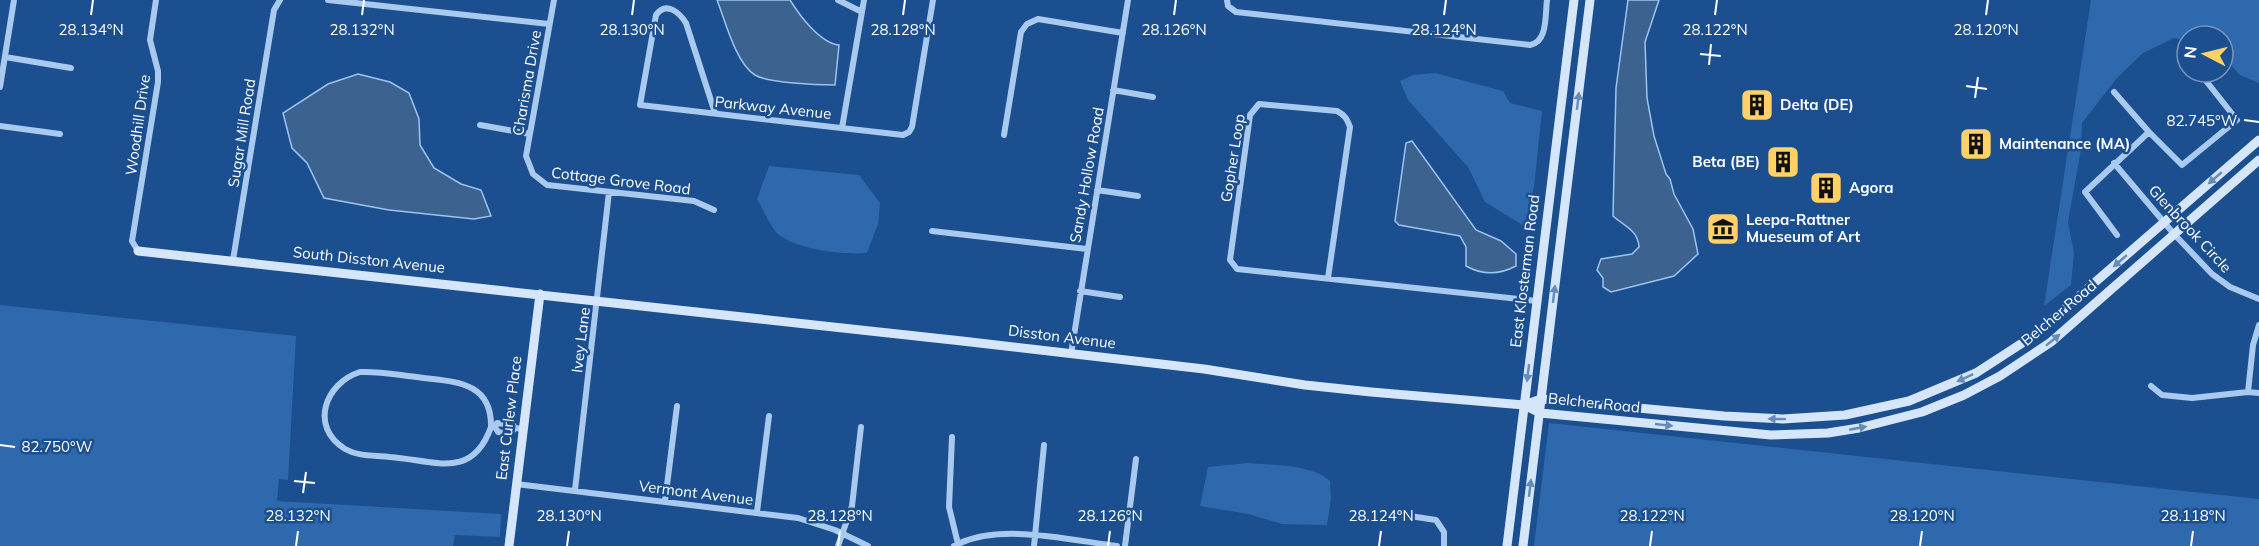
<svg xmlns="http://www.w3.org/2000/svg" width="2259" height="546" font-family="Mulish,sans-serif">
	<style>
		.green { fill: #2e69ad }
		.water { fill: #3c6290; stroke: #9cc4f0; stroke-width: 1.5 }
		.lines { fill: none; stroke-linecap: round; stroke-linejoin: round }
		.street { stroke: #a9c9ee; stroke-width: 6 }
		.secondary { stroke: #d6e6fa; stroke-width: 9 }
		.oneway { fill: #668bba }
		.ticks { fill: none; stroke: #fff; stroke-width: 2 }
		.labels { text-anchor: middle; stroke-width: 5; stroke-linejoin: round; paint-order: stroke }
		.street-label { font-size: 15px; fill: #fff; stroke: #1b4f8f }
		.poi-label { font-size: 15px; font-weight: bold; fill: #fff; stroke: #1b4f8f; text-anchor: start }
		.ticks-label { font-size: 15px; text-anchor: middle; fill: #fff; stroke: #1b4f8f; stroke-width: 5; stroke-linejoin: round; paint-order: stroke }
	</style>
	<rect width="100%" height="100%" fill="#1b4f8f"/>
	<path class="green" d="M2091,0H2259V83L2240,75L2223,56V36H2187V41L2174,38L2143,53L2117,78L2082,123L2081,149L2068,222L2074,253L2071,285L2044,306Z
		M1435,73L1503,91L1510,103L1542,111L1534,187L1524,226L1485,202L1468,167L1408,100L1400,81L1413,75Z
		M769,166L859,175L880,203L878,224L867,253C843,255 799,250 779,235C772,230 762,207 757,199Z
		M0,305L296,336L288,480L279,479L277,501L501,514L500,537L455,535L453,546H0Z
		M1549,423L2259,499V546H1534Z
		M1247,463C1270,465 1313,464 1330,481L1331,499L1327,525L1282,524L1248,514L1200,506L1208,467Z"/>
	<path class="water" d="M717,0H790C800,16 820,43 839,45L835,85C818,85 768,83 755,75C736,64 725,20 717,0Z
		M1628,0H1659L1645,42L1647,98L1654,136L1666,174L1670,179L1674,194L1693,229L1698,254L1674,276L1611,292L1603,287V278L1597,270L1601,259L1632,254L1639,247C1638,230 1624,226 1613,216L1616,88Z
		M358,74L390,82L409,93L419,119L420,145L434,168L461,184L481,190L491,216L474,219L389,210L324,198L307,163L292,148L283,113L328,84Z
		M1412,141L1476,230L1501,241L1516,254V266C1499,275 1482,275 1466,266V247L1460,236L1399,225L1395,221L1406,143Z"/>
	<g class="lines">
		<path class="street" d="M328,0L549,24
			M554,0L526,156L533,174L547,185L694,201L714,210
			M838,0L862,12
			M1227,0L1228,6L1236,12L1530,45C1548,42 1545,15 1547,0
			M2182,50L2187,57
			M5,57L71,68
			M0,87L14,0
			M1113,90L1153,97
			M2114,92L2149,132L2182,165L2237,120L2199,72
			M715,113L686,23C679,12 666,1 656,15L640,105L903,135L909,132L912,127L933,0
			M480,125L530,134
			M0,126L60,134
			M842,128L864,0
			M1004,135L1021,32L1027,24L1038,19L1123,33
			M2114,163L2174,234L2212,274L2230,287L2259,299
			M1097,190L1138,196
			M932,231L1087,249
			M2117,235L2085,192L2149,132
			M138,251L132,241L158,82V71L150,40L156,0
			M233,260L274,10L280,0
			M1328,278L1350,127C1347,119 1345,115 1337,111L1259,104L1250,115L1230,260L1237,269L1537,301
			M1080,291L1120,297
			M1071,354L1128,0
			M2151,386L2162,395L2192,398L2248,392L2259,393
			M2248,392L2253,345L2259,325
			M491,427C472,481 433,460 390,457C375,455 359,457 345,449C309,427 325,383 360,372C379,371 398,375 416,377C451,382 492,379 491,427H495
			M515,428L510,434L498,432L495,427L497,423L513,425L515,428L523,429
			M952,437L949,507L958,544
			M516,484L798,518L835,530L868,546
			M575,490L609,192
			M665,501L677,406
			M757,512L769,416
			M1403,515L1436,520L1444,532V546
			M838,546L852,506L861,427
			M954,546C998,522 1069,540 1117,546
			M1034,546L1044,445
			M1125,546L1136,459"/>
		<path class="secondary" d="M138,251L962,341L1204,369L1305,385L1371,392L1524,405L1540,413L1771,435L1828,433L1859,428L1922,412L1964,395L2000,376L2051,342L2259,160
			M1524,405L1541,399L1724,416L1783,419L1845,415L1909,401L1976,373L2033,336L2259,140
			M509,546L540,294
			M1507,546L1574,0
			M1523,546L1590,0"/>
	</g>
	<defs><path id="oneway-solid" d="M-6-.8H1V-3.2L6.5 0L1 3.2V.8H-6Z" transform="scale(1.5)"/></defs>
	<g class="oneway">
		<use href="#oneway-solid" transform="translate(1578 101) rotate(-83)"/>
		<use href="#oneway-solid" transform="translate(2215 178) rotate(139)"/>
		<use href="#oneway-solid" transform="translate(2120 261) rotate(139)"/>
		<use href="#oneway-solid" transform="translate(1554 294) rotate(-83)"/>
		<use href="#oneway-solid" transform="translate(2053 340) rotate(-39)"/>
		<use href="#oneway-solid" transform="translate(1528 373) rotate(97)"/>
		<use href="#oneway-solid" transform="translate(1965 378) rotate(155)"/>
		<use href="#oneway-solid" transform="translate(1777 419) rotate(-179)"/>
		<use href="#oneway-solid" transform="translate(1664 425) rotate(6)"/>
		<use href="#oneway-solid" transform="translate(1858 428) rotate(-11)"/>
		<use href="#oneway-solid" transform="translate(1530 488) rotate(-83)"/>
	</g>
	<path class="ticks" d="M91,15L93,0M362,15L364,0M632,15L634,0M903,15L905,0M1174,15L1176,0M1444,15L1446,0M1715,15L1717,0M1986,15L1988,0M1700,54L1721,56M1709,65L1711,44M1966,86L1987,89M1975,98L1978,77M2244,120L2259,122M0,445L15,447M294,481L315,483M303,493L306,472M296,546L298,531M567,546L569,531M838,546L840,531M1108,546L1110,531M1379,546L1381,531M1650,546L1652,531M1920,546L1922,531M2191,546L2193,531"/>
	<defs>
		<symbol id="building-square" viewBox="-11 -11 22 22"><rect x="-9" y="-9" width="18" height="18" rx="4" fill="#ffd166" stroke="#1b4f8f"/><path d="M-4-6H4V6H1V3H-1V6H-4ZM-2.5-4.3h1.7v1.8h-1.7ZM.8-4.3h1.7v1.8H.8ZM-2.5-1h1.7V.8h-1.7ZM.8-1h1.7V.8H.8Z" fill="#111"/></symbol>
		<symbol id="museum-square" viewBox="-11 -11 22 22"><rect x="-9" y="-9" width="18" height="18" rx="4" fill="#ffd166" stroke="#1b4f8f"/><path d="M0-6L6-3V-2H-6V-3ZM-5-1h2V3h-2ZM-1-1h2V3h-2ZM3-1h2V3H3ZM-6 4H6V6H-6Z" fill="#111"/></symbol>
	</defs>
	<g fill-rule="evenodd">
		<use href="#building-square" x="1738" y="86" width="38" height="38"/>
		<use href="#building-square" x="1957" y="125" width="38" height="38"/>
		<use href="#building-square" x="1764" y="143" width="38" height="38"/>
		<use href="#building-square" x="1807" y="169" width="38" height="38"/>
		<use href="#museum-square" x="1704" y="210" width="38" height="38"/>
	</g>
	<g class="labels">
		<g class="street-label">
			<text transform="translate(527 83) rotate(-80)" y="5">Charisma Drive</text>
			<text transform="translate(773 108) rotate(6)" y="5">Parkway Avenue</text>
			<text transform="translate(138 125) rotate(-82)" y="5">Woodhill Drive</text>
			<text transform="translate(242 133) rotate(-81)" y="5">Sugar Mill Road</text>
			<text transform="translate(1233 158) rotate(-81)" y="5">Gopher Loop</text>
			<text transform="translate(1087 175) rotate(-80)" y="5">Sandy Hollow Road</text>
			<text transform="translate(621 181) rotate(7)" y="5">Cottage Grove Road</text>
			<text transform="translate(2190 229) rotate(47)" y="5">Glenbrook Circle</text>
			<text transform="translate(369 260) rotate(6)" y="5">South Disston Avenue</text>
			<text transform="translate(1525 271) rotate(-83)" y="5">East Klosterman Road</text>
			<text transform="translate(2059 313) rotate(-40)" y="5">Belcher Road</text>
			<text transform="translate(1062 337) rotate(7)" y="5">Disston Avenue</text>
			<text transform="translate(581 340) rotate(-83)" y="5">Ivey Lane</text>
			<text transform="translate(1594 403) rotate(6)" y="5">Belcher Road</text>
			<text transform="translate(509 418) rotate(-83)" y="5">East Curlew Place</text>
			<text transform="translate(696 493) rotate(7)" y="5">Vermont Avenue</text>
		</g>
		<g class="poi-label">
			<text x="1780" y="110">Delta (DE)</text>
			<text x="1999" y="149">Maintenance (MA)</text>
			<text x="1760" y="167" text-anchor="end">Beta (BE)</text>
			<text x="1849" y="193">Agora</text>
			<text x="1746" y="225">Leepa-Rattner<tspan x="1746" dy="17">Mueseum of Art</tspan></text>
		</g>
	</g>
	<g class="ticks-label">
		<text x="91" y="35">28.134°N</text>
		<text x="362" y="35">28.132°N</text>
		<text x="632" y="35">28.130°N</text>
		<text x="903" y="35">28.128°N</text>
		<text x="1174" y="35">28.126°N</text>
		<text x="1444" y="35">28.124°N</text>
		<text x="1715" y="35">28.122°N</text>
		<text x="1986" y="35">28.120°N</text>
		<text x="2202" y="126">82.745°W</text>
		<text x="57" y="452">82.750°W</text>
		<text x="298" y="521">28.132°N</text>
		<text x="569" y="521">28.130°N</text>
		<text x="840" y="521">28.128°N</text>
		<text x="1110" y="521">28.126°N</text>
		<text x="1381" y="521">28.124°N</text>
		<text x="1652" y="521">28.122°N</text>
		<text x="1922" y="521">28.120°N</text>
		<text x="2193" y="521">28.118°N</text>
	</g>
	<g transform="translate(2205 54) rotate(277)"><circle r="28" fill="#1b4f8f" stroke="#7695bc" stroke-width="1.5"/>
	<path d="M0-4.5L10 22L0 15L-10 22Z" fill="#ffd166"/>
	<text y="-9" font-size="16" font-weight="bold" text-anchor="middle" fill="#ffffff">N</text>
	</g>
</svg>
